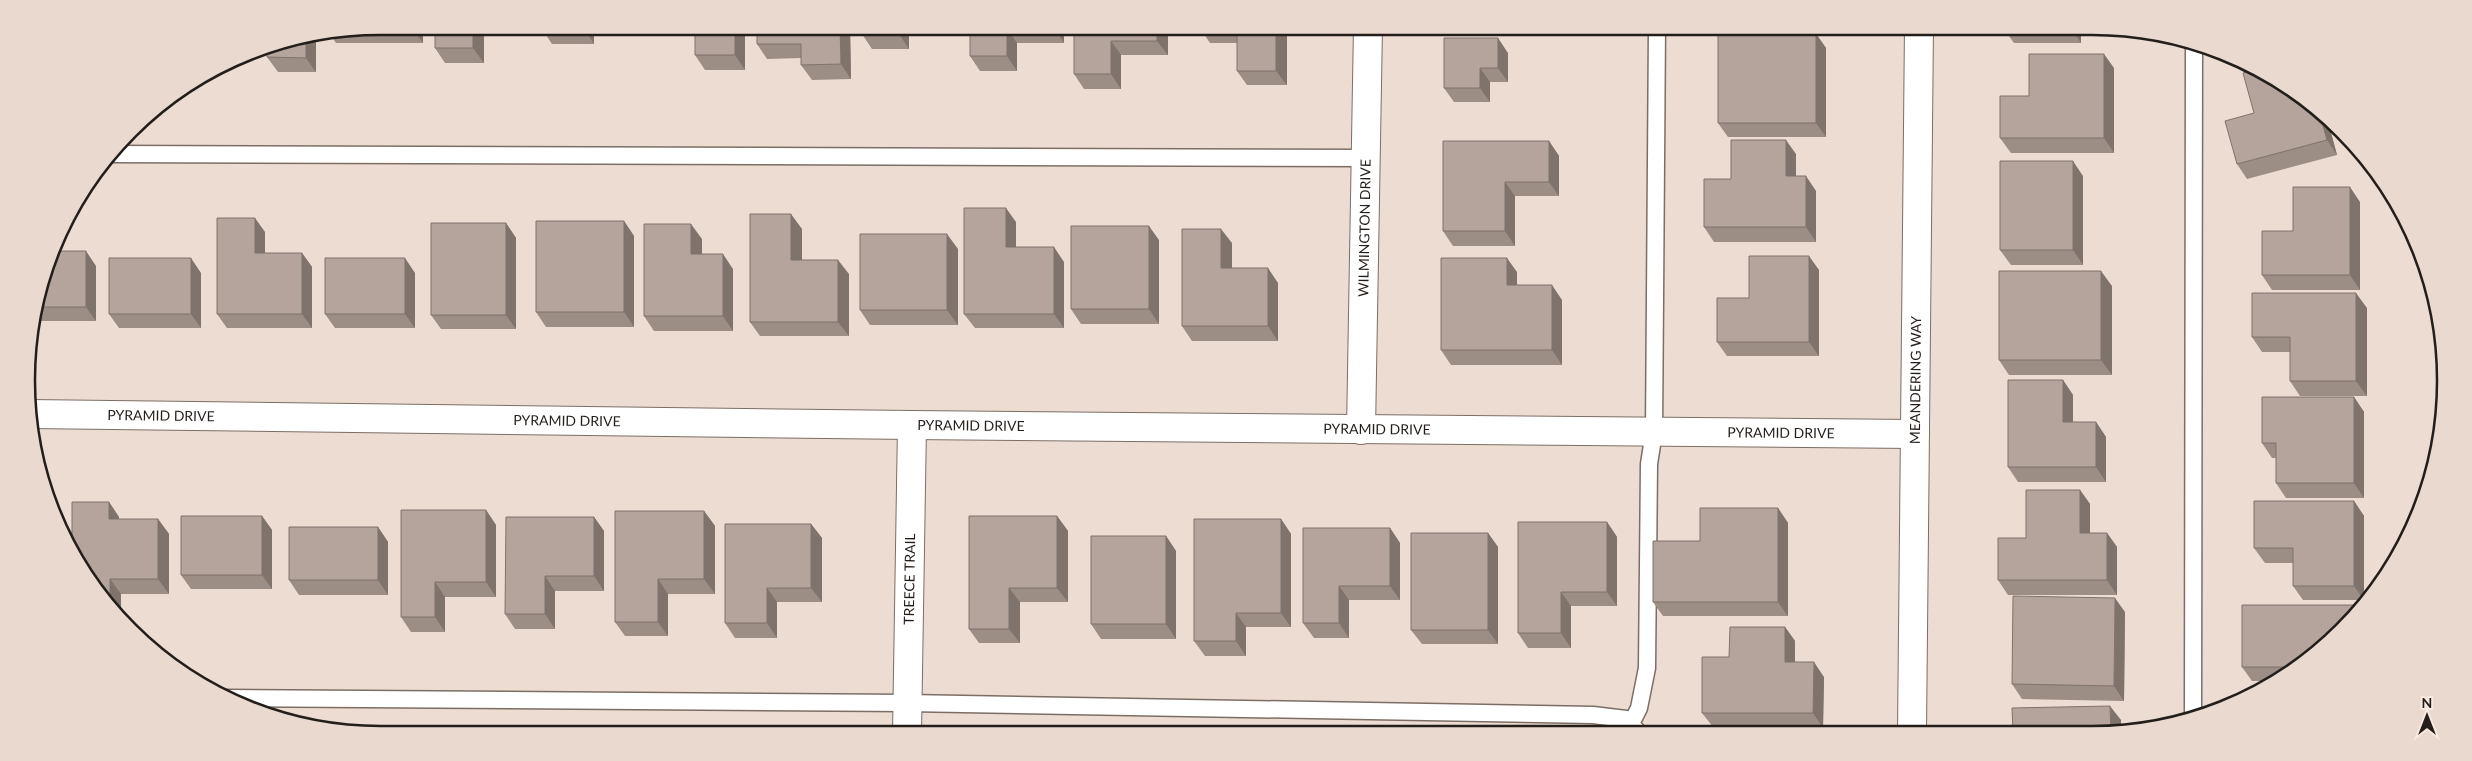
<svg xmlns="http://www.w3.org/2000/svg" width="2472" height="761" font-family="Lato,sans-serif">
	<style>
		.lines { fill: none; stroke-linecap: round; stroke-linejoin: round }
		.service-casing { stroke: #7d6e65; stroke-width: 19 }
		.minor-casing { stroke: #7d6e65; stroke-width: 30 }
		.service { stroke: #fff; stroke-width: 16 }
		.minor { stroke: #fff; stroke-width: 28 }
		.wall { fill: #9c8d85 }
		.shaded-wall { fill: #7f736c }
		.building { fill: #b5a49b; stroke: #7f736c }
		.labels { text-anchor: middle; stroke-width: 4.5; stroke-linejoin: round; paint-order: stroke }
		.street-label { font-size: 14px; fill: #241e1a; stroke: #fae9df }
		.rim { fill: none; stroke: #241e1a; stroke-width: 2.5 }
	</style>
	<rect width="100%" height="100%" fill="#eddcd2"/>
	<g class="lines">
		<defs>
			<path id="service" d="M110,154L1366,158
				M227,698L907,703L1593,715L1626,719L1639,733
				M2193,717L2194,43
				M1631,724L1639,708L1647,668L1649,464L1654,432L1657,26"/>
			<g id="minor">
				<path id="s1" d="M29,414L912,425L1915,434"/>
				<path id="s2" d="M1361,430L1368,26"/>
				<path id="s3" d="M1912,732L1919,26"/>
				<path id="s4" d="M907,734L912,425"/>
			</g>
		</defs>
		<use href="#service" class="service-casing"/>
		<use href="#minor" class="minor-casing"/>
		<use href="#service" class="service"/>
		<use href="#minor" class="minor"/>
	</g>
	<path class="wall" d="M380,26H423V43H336L328,31Z
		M435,26H529V33H484V63H445L435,48Z
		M594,26V44H552L542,29Z
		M745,26V70H705L695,55Z
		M757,26H850L851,79L812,80L801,65V58L767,59L757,44Z
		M862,26H958V29L909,28V49H872L862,34Z
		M970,26H1064V43H1017V71H980L970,56Z
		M1074,26H1168V55H1121V89H1084L1074,74Z
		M1287,26V85H1247L1237,71V43H1210L1200,28Z
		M1452,26H1528V31H1456Z
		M1713,26H1826V35H1817L1826,48V137H1728L1718,123V34Z
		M2081,26V43H2014L2003,28Z
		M312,33H316V72H278L267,57V55H243L245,53Z
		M1444,38L1508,53V82H1490V102H1454L1444,88Z
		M2114,68V153H2011L2000,138Z
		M2289,86L2327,118L2337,155L2247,179L2237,164L2254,113Z
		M1549,141L1559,156V196H1515V246H1453L1443,231Z
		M1796,154V176L1816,191V242H1714L1704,227L1731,179Z
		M2083,176V265H2011L2000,250Z
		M2360,202V290H2272L2262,275L2293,231Z
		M624,221L634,236V327H546L536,312Z
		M1016,222V247L1064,262V328H975L964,314Z
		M506,223L516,238V329H441L431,315Z
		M802,229V260L849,274V336H760L750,322Z
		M265,232V253H302L312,267V328H227L217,314Z
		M702,239V254L733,269V331H654L644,316Z
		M1159,240V324H1081L1071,309Z
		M1232,243V268L1278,283V341H1192L1182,326Z
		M958,249V325H870L860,310Z
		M54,251L96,266V321H33Z
		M1819,270V356H1727L1717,342L1749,298Z
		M1517,272V285L1562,300V365H1451L1441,350Z
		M201,273V328H119L109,314Z
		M415,273V328H335L325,314Z
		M2112,286V375H2009L1999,360Z
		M2367,308V396H2300L2290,381V352H2262L2252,337Z
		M2063,380L2073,395V422H2096L2106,437V482H2018L2008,467Z
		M2354,397L2364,412V498H2286L2276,483V458H2272L2262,443Z
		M2080,490L2090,504V533H2107L2117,547V595H2008L1998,580L2026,538Z
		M2354,501L2364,516V599L2363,600H2303L2293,586V563H2265L2254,548Z
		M109,502L119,517V519H158L169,534V594H121V619L86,578Z
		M1778,508L1788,523V616H1663L1653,602Z
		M486,510L496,525V597H445V632H411L401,617Z
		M704,511L715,526V594H668V636H625L615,622Z
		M262,516L272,530V589H191L181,575Z
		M1057,516L1068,531V602H1020V643H979L969,629Z
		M594,517L604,531V591H555V629H515L505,614Z
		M1281,519L1291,534V627H1246V656H1205L1194,641Z
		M1607,522L1617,537V606H1571V648H1528L1518,633Z
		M811,524L822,538V602H777V638H735L725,623Z
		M378,527L388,542V595H299L289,580Z
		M1390,528L1400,543V600H1349V638H1314L1303,623Z
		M1488,533L1498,547V644H1422L1411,630Z
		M1166,536L1176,551V639H1101L1091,624Z
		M2355,605L2357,608L2325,647L2269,681H2252L2242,667Z
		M2125,612L2124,701L2022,699L2012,684Z
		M1785,627L1795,641V662L1824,677L1823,728L1713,727L1702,713L1729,657Z"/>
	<path class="shaded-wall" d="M412,26H423V43L412,28Z
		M473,26H479L484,33V63L473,48Z
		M525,26H529V33Z
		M584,26H594V44L584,29Z
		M735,26H745V70L735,55Z
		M840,26H850L851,79L841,64Z
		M899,26H908L909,28V49L899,34Z
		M1054,26H1064V43L1054,28Z
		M1157,26H1168V55L1157,41Z
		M1276,26H1287V85L1276,71Z
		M1524,26H1528V31Z
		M1821,26H1826V35Z
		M2071,26H2081V43L2071,28Z
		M1007,28L1017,43V71L1007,56Z
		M312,33H316V72L306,58V35Z
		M1816,34L1826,48V137L1816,123Z
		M1498,38L1508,53V82L1498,68Z
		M1111,41L1121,55V89L1111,74Z
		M2104,54L2114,68V153L2104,138Z
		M1480,68L1490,82V102L1480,88Z
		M2319,111L2327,118L2337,155L2327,140Z
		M1786,140L1796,154V191L1786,176Z
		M1549,141L1559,156V196L1549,182Z
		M2073,161L2083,176V265L2073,250Z
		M1806,176L1816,191V242L1806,227Z
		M1505,182L1515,196V246L1505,231Z
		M2350,187L2360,202V290L2350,275Z
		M1006,208L1016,222V262L1006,247Z
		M791,214L802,229V274L791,260Z
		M255,218L265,232V267L255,253Z
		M624,221L634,236V327L624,312Z
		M506,223L516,238V329L506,315Z
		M691,224L702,239V269L691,254Z
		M1149,226L1159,240V324L1149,309Z
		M1221,229L1232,243V283L1221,268Z
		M947,234L958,249V325L947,310Z
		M1054,247L1064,262V328L1054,314Z
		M86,251L96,266V321L86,307Z
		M302,253L312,267V328L302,314Z
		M723,254L733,269V331L723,316Z
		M1809,256L1819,270V356L1809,342Z
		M191,258L201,273V328L191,314Z
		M405,258L415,273V328L405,314Z
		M1507,258L1517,272V300L1507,285Z
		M838,260L849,274V336L838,322Z
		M1268,268L1278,283V341L1268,326Z
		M2101,271L2112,286V375L2101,360Z
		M1552,285L1562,300V365L1552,350Z
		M2356,293L2367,308V396L2356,381Z
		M2063,380L2073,395V437L2063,422Z
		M2354,397L2364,412V498L2354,483Z
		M2096,422L2106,437V482L2096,467Z
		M2080,490L2090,504V547L2080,533Z
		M2354,501L2364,516V600L2354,586Z
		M109,502L119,517V534L109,519Z
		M1778,508L1788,523V616L1778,602Z
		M486,510L496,525V597L486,582Z
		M704,511L715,526V594L704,579Z
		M262,516L272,530V589L262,575Z
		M1057,516L1068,531V602L1057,588Z
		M594,517L604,531V591L594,576Z
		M158,519L169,534V594L158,579Z
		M1281,519L1291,534V627L1281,613Z
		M1607,522L1617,537V606L1607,592Z
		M811,524L822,538V602L811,588Z
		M378,527L388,542V595L378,580Z
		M1390,528L1400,543V600L1390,586Z
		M1488,533L1498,547V644L1488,630Z
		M2107,533L2117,547V595L2107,580Z
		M1166,536L1176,551V639L1166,624Z
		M545,576L555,591V629L545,614Z
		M110,579L121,594V619L110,607Z
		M658,579L668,594V636L658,622Z
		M435,582L445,597V632L435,617Z
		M1339,586L1349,600V638L1339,623Z
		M767,588L777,602V638L767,623Z
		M1009,588L1020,602V643L1009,629Z
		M1561,592L1571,606V648L1561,633Z
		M2115,598L2125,612L2124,701L2114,686Z
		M1236,613L1246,627V656L1236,641Z
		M1785,627L1795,641V677L1785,662Z
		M1814,662L1824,677L1823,728L1813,713Z
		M2110,706L2121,720V732H2111Z"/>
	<path class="building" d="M380,26H412V28H362Z
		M435,26H473V48H435Z
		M542,26H584V29H542Z
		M695,26H735V55H695Z
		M757,26H840L841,64L801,65V44H757Z
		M862,26H899V34H862Z
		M970,26H1054V28H1007V56H970Z
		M1074,26H1157V41H1111V74H1074Z
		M1200,26H1276V71H1237V28H1200Z
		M2003,26H2071V28H2003Z
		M1718,34H1816V123H1718Z
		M306,35V58L267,57V46Z
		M1444,38H1498V68H1480V88H1444Z
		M2029,54H2104V138H2000V96H2029Z
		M2257,69L2289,86L2319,111L2327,140L2237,164L2225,121L2254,113L2243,73Z
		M1731,140H1786V176H1806V227H1704V179H1731Z
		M1443,141H1549V182H1505V231H1443Z
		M2000,161H2073V250H2000Z
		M2293,187H2350V275H2262V231H2293Z
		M964,208H1006V247H1054V314H964Z
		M750,214H791V260H838V322H750Z
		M217,218H255V253H302V314H217Z
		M536,221H624V312H536Z
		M431,223H506V315H431Z
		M644,224H691V254H723V316H644Z
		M1071,226H1149V309H1071Z
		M1182,229H1221V268H1268V326H1182Z
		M860,234H947V310H860Z
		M54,251H86V307H38Z
		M1749,256H1809V342H1717V298H1749Z
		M109,258H191V314H109Z
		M325,258H405V314H325Z
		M1441,258H1507V285H1552V350H1441Z
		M1999,271H2101V360H1999Z
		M2252,293H2356V381H2290V337H2252Z
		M2008,380H2063V422H2096V467H2008Z
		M2262,397H2354V483H2276V443H2262Z
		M2026,490H2080V533H2107V580H1998V538H2026Z
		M2254,501H2354V586H2293V548H2254Z
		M72,502H109V519H158V579H110V607L86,578L72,546Z
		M1700,508H1778V602H1653V541H1700Z
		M401,510H486V582H435V617H401Z
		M615,511H704V579H658V622H615Z
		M181,516H262V575H181Z
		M969,516H1057V588H1009V629H969Z
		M506,517H594V576H545V614H505Z
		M1194,519H1281V613H1236V641H1194Z
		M1518,522H1607V592H1561V633H1518Z
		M725,524H811V588H767V623H725Z
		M289,527H378V580H289Z
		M1303,528H1390V586H1339V623H1303Z
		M1411,533H1488V630H1411Z
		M1091,536H1166V624H1091Z
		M2013,596L2115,598L2114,686L2012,684Z
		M2242,605H2355V610L2325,647L2284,672V667H2242Z
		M1730,627H1785V662H1814L1813,713H1702V657H1729Z
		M2110,706L2111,732H2013L2012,708Z
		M1696,731H1813V732H1696Z"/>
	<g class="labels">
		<g class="street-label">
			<text dy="5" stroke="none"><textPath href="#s2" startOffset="202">WILMINGTON DRIVE</textPath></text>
			<text dy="5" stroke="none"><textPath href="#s3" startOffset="352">MEANDERING WAY</textPath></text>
			<text dy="5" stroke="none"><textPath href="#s1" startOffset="132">PYRAMID DRIVE</textPath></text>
			<text dy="5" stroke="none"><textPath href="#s1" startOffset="538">PYRAMID DRIVE</textPath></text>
			<text dy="5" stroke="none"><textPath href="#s1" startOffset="942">PYRAMID DRIVE</textPath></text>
			<text dy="5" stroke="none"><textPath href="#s1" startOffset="1348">PYRAMID DRIVE</textPath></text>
			<text dy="5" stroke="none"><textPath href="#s1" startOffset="1752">PYRAMID DRIVE</textPath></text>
			<text dy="5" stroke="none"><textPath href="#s4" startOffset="155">TREECE TRAIL</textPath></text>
		</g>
	</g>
	<path d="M0 0H2472V761H0ZM380 35H2092A345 345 0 0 1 2437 380V381A345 345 0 0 1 2092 726H380A345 345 0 0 1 35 381V380A345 345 0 0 1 380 35Z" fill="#e9d9cf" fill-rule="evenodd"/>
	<path class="rim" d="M380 35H2092A345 345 0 0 1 2437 380V381A345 345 0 0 1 2092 726H380A345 345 0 0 1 35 381V380A345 345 0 0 1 380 35Z"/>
	<g transform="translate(2427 716)" stroke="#fae9df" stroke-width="4" paint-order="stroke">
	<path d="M0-4L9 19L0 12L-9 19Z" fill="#241e1a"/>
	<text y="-8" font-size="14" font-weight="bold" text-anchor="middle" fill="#241e1a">N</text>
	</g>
</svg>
